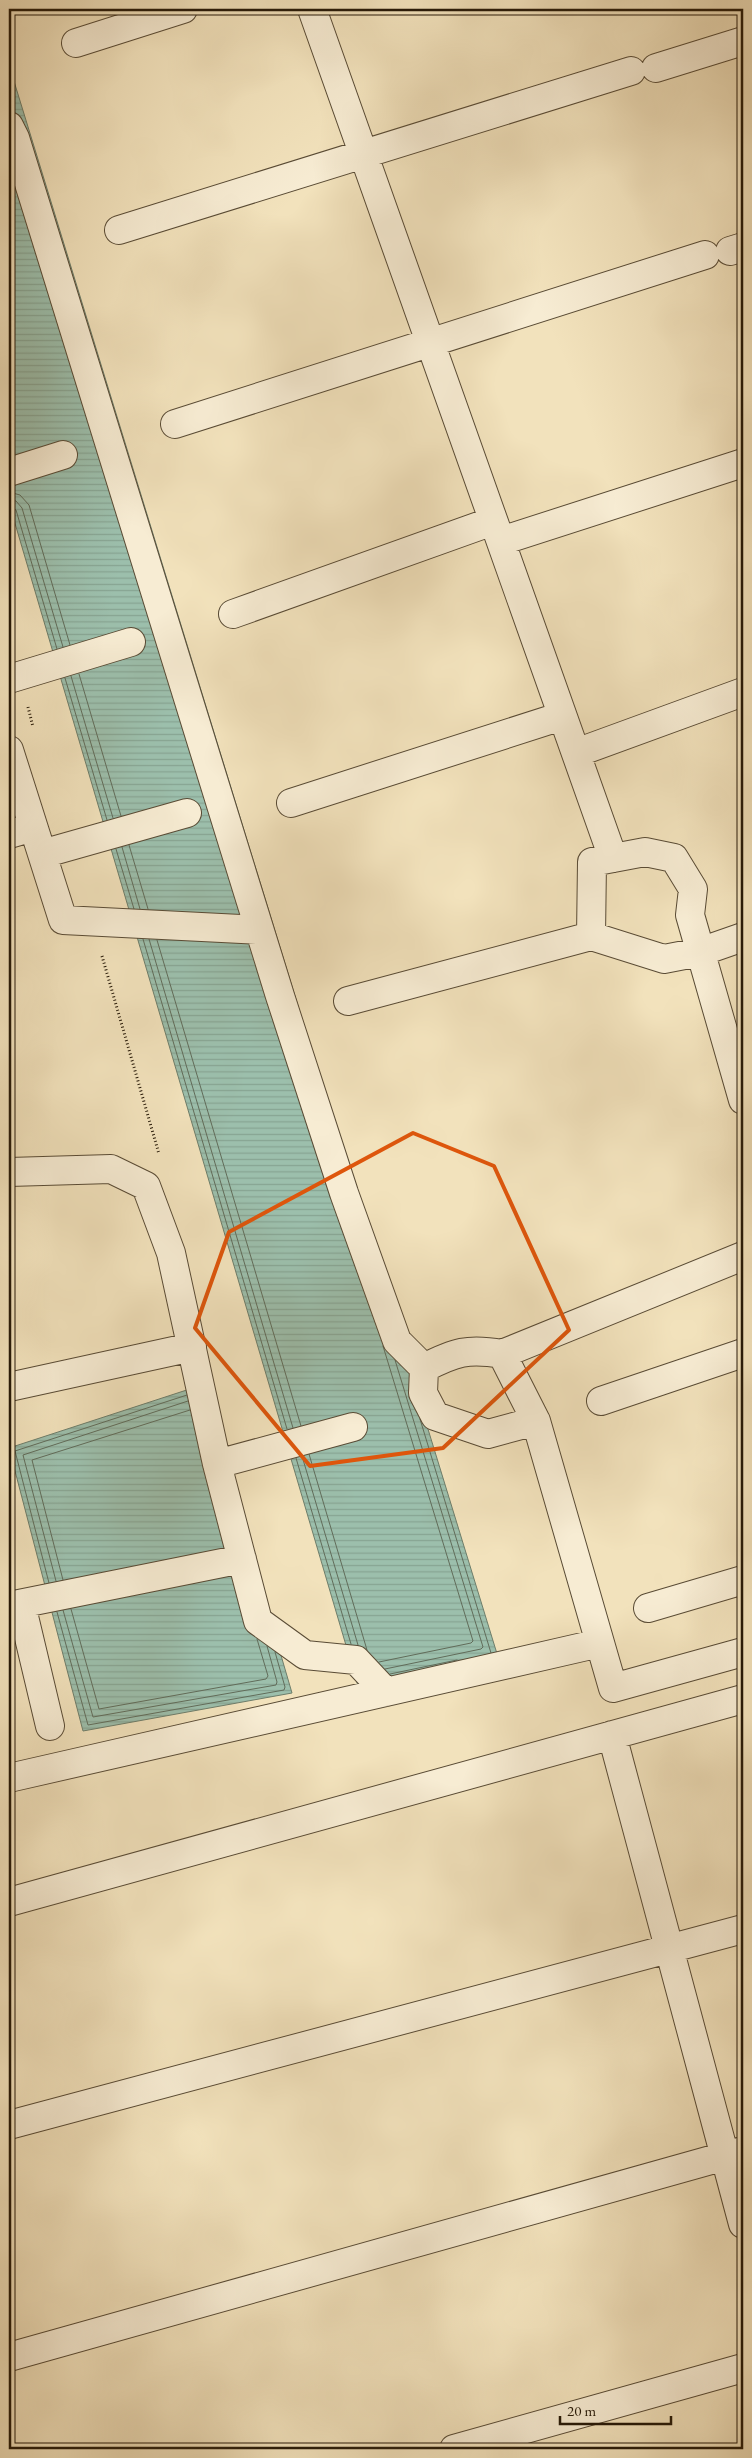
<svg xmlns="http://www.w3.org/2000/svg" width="752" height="2458" font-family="'EB Garamond',serif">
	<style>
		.water { fill: url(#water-rules); stroke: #6d7d6a }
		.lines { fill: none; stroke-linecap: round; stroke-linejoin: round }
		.shore { stroke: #616c5a; stroke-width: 1 }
		.minor-casing { stroke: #594b35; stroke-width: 30 }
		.path { stroke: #261908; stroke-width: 3; stroke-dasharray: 1 2.5; stroke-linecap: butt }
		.minor { stroke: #f7ecd3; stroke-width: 28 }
		.marked { fill: none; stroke: #de560c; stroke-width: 4; stroke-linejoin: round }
	</style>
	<defs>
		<pattern id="water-rules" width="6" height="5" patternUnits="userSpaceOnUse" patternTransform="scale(1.25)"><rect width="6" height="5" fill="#9cbfac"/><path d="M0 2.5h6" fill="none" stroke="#86a492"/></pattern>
	</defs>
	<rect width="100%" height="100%" fill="#f2e2bc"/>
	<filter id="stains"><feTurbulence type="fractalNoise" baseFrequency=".004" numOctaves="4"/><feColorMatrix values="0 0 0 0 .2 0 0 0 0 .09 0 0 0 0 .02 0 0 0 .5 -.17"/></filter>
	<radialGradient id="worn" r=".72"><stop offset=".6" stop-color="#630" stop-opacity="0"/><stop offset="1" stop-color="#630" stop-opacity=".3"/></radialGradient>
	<path class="water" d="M9,65L498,1657L358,1686L9,503Z
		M202,1385L292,1693L83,1731L9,1448Z"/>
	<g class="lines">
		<path class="shore" d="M9,492L20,495L29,505L70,645
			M9,499L16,501L22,508L63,647
			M9,506L16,510L57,649
			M79,674L121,816
			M71,676L113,818
			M65,678L107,820
			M129,845L148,909
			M122,847L140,909
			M116,849L134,909
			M143,939L287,1429
			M149,939L293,1428
			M157,940L301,1426
			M420,1419L491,1653
			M309,1454L367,1650
			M302,1456L358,1645
			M296,1458L351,1644
			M63,1580L32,1460L190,1410
			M56,1581L23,1455L188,1401
			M49,1583L15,1451L187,1395
			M71,1609L99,1709L266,1679L268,1676L257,1639
			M63,1610L93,1717L276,1685L277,1682L267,1646
			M57,1612L88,1725L284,1690L285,1687L275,1652
			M379,1662L471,1643L473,1641L383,1346
			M385,1669L481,1649L483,1647L395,1360
			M390,1674L457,1660"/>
		<defs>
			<path id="minor" d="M312,9L613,858
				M76,43L183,9
				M656,68L743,41
				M9,126L15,138L280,996L344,1193L397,1341L424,1368
				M119,230L631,71
				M730,251L743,247
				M175,424L705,255
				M9,472L63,455
				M501,541L743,463
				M233,614L493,521
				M9,679L131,642
				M9,750L63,920L259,930
				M576,753L743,692
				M291,803L562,716
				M9,834L33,827
				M42,854L187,813
				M743,937L700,952L664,959L591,936L592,862L645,852L674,858L693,889L690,915L743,1100
				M348,1001L591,936
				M9,1172L111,1169L146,1186L171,1253L217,1464L258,1621L305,1655L356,1660L386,1692
				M502,1354L743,1256
				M9,1387L192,1347
				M601,1401L743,1353
				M536,1421L488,1434L435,1416L423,1393L424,1368C455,1352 468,1348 502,1354L536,1421L613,1688L743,1652
				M217,1464L353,1427
				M21,1604L50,1726
				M9,1606L242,1559
				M648,1608L743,1580
				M612,1735L743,2224
				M9,1778L600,1643
				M9,1902L743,1699
				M9,2125L743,1929
				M9,2357L743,2151
				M454,2449L743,2368"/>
		</defs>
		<use href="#minor" class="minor-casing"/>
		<path class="path" d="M9,636L11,645
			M28,707L33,727
			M102,956L159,1154"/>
		<use href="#minor" class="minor"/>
	</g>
	<path class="marked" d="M413,1133L494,1166L569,1330L443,1448L310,1466L195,1328L229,1232Z"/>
	<rect width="752" height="2458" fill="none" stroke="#f2e2bc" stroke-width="30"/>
	<rect x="10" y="10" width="732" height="2438" fill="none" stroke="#261908" stroke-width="2.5"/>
	<rect x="15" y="15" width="722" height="2428" fill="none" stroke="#261908"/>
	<path d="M560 2416v8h111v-8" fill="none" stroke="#261908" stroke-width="2.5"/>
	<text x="567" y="2416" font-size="15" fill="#261908" stroke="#f7ecd3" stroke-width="4" paint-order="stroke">20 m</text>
	<rect width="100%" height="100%" filter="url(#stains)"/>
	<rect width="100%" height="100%" fill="url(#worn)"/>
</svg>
